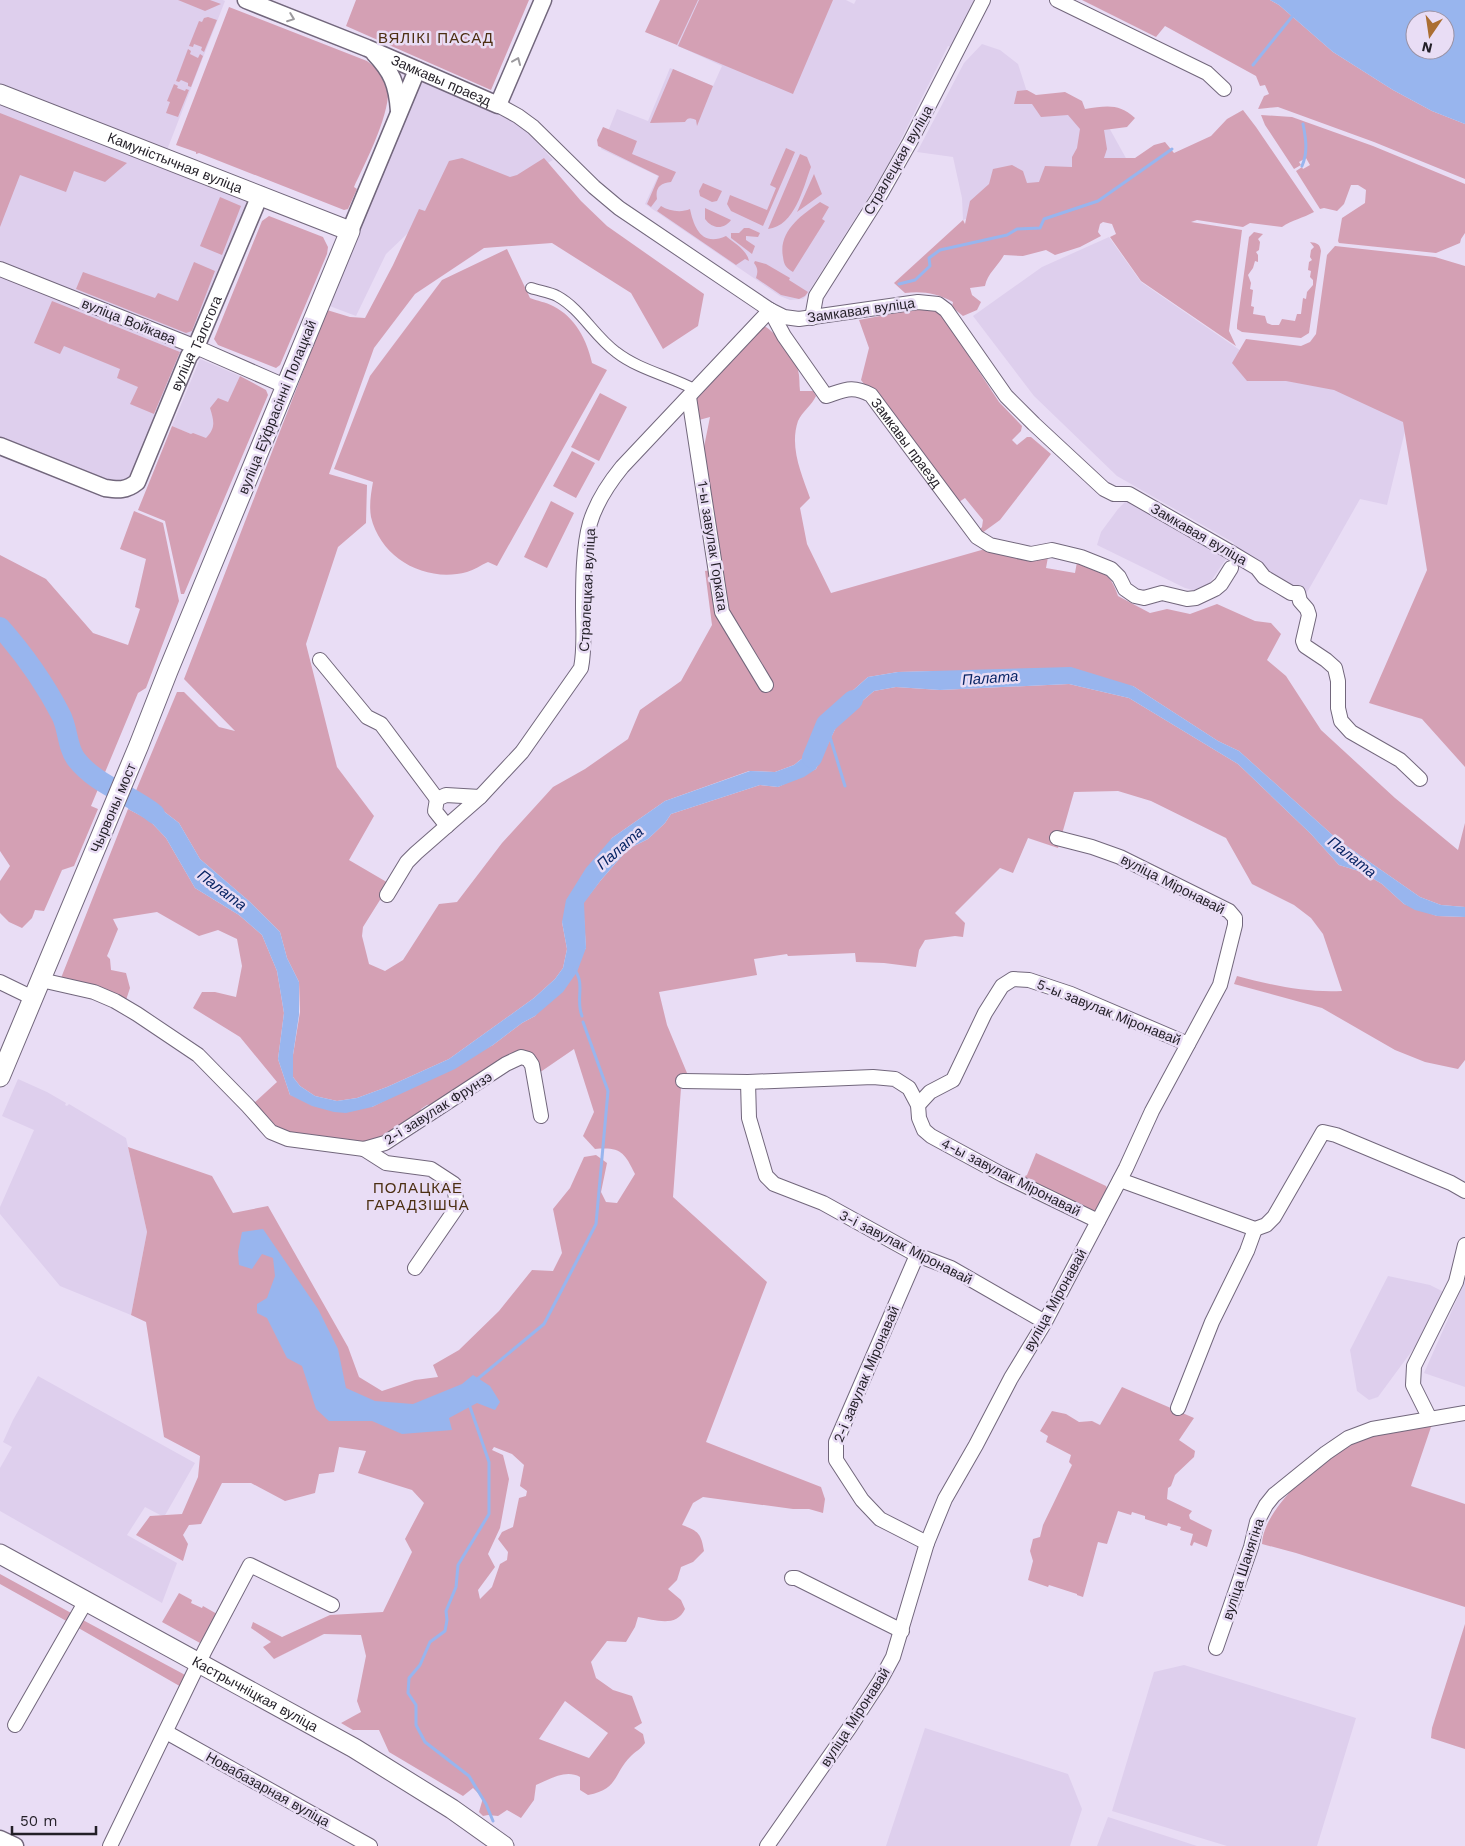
<svg xmlns="http://www.w3.org/2000/svg" width="1465" height="1846" font-family="'Work Sans',sans-serif">
	<style>
		.built { fill: #decfed }
		.green { fill: #d4a0b4; fill-rule: evenodd }
		.water { fill: #98b5ee; fill-rule: evenodd }
		.lines { fill: none; stroke-linecap: round; stroke-linejoin: round }
		.stream { stroke: #98b5ee; stroke-width: 3 }
		.river { stroke: #98b5ee; stroke-width: 20 }
		.pedestrian-casing { stroke: #72677c; stroke-width: 12 }
		.minor-casing { stroke: #72677c; stroke-width: 16 }
		.tertiary-casing { stroke: #72677c; stroke-width: 19 }
		.secondary-casing { stroke: #72677c; stroke-width: 21 }
		.pedestrian { stroke: #fff; stroke-width: 10 }
		.minor { stroke: #fff; stroke-width: 14 }
		.tertiary { stroke: #fff; stroke-width: 16 }
		.secondary { stroke: #fff; stroke-width: 19 }
		.oneway { stroke: #9c9a9e }
		.labels { text-anchor: middle; stroke-width: 5; stroke-linejoin: round; paint-order: stroke }
		.street-label { font-size: 14px; fill: #231f27; stroke: #e9ddf5 }
		.neighbourhood-label { font-size: 15px; letter-spacing: 1px; fill: #4c2f12; stroke: #e9ddf5 }
		.water-label { font-size: 15px; font-style: italic; fill: #092565; stroke: #e9ddf5 }
	</style>
	<rect width="100%" height="100%" fill="#e9ddf5"/>
	<path class="built" d="M0,0H223L225,1L167,150L0,85Z
		M697,0H846L854,4L856,0H976L953,48L948,46L885,171L806,296L803,299L790,300L780,296L645,204L658,176L601,149L617,109L648,121L670,68L713,86L722,66L676,45Z
		M982,44L1000,50L1018,64L1027,92L1107,124L1127,160L963,220L962,198L953,157L917,152L964,63Z
		M423,83L516,122L532,137L553,160L513,183L428,214L386,254L356,316L327,305L420,85Z
		M0,103L248,201V205L193,337L187,338L131,477L124,482H110L0,439Z
		M1109,237L1141,282L1260,364L1413,398L1387,505L1360,499L1305,596L1260,580L1226,559L1209,584L1197,591L1185,588L1097,545L1101,532L1118,509L1125,502L1132,501L1220,552L1226,559L1234,543L1117,476L1034,396L973,316L1042,267Z
		M200,359L240,376L211,443L172,426Z
		M18,1079L47,1092L66,1103L65,1105L67,1106L69,1104L126,1138L147,1232L131,1315L60,1286L0,1214V1207L34,1130L2,1116Z
		M1388,1276L1430,1285L1444,1292L1417,1344L1378,1397L1369,1400L1357,1391L1350,1350Z
		M1465,1281V1387L1424,1373Z
		M38,1376L195,1463L164,1517L145,1507L127,1535L177,1563L162,1603L0,1511V1468L12,1447L3,1442L13,1420Z
		M1184,1665L1356,1718L1317,1846H1227L1112,1811L1154,1672Z
		M925,1728L1068,1774L1082,1809L1070,1846H886Z
		M1108,1817L1197,1846H1097Z"/>
	<path class="green" d="M178,0H210L221,4L205,11Z
		M356,0H529L491,90L346,26Z
		M660,0H698L677,45L645,32Z
		M699,0H833L793,94L678,46Z
		M1082,0H1270L1279,5L1333,52L1393,90L1432,111L1465,124V179L1374,142L1278,107L1258,109L1264,96L1269,94L1265,85L1260,86L1256,76L1165,26L1156,37Z
		M229,7L367,61C373,66 381,70 385,77C399,99 365,163 354,187L357,189L348,209L344,210L199,153L196,154V152L176,145Z
		M208,17L217,20L204,52L201,50L202,47L194,44L193,47L189,46L199,21L202,22L204,18Z
		M188,49L191,51L190,54L198,58L200,54L203,56L191,87L188,86V83L181,80L179,82L176,81Z
		M673,69L713,86L697,126L696,120C691,118 688,117 685,122L650,123Z
		M174,84L178,86L177,88L185,91L186,89L189,90L178,117L166,113L170,102L167,101Z
		M1027,90L1036,95L1065,92L1082,101L1085,109C1106,106 1119,103 1135,118L1127,127L1104,130L1107,149L1104,158H1135L1154,145L1165,142L1174,153L1211,136L1227,119L1243,110L1256,127L1314,212C1303,218 1292,220 1282,227L1250,223L1243,227L1197,220L1191,222L1242,230L1229,331L1236,346L1141,281L1110,237L1116,234L1112,224L1103,222L1100,224L1098,232L1101,236L1080,247L1055,255L1046,250L1023,256L1004,255C998,266 987,274 985,286L970,288L972,295L981,302L977,310L963,316L952,307L953,302C936,293 923,291 905,293L894,283L963,220L965,224L970,201L989,184L993,169L1012,165L1023,171L1027,183L1039,182L1045,166L1072,167V157L1077,148L1080,129L1068,115L1041,117L1032,104H1014L1017,91Z
		M0,113L127,163L105,182L74,171L66,192L20,175L0,227Z
		M1261,115L1292,117L1373,146L1465,184V233L1461,239L1460,243L1436,253L1339,243L1338,241L1342,218L1365,203L1366,190L1358,185H1351L1344,204L1337,211L1324,208L1320,209L1296,171L1302,167L1303,169L1310,165L1306,158L1299,162L1301,165L1294,169L1265,125Z
		M603,127L637,141L632,154L676,172L671,182C660,183 655,188 657,199L651,207L647,204L659,176L598,146L597,140Z
		M786,148L795,152L763,226L731,211L727,204L730,195L767,210L776,188L770,185Z
		M800,154L807,157L811,167C803,188 795,226 768,229Z
		M462,158L510,177L517,175L544,158L581,201L607,226L704,294L698,326L663,349L631,293L552,243L484,248L415,294L374,348L329,474L367,485L366,523L338,547L306,644L337,767L374,816L349,860L390,884L363,927L362,936L369,964L385,971L403,960L439,904L457,902L502,843L553,787L585,769L628,739L640,710L681,681L712,625L705,571L720,569L702,457L710,417L699,420L696,399L764,326C776,332 795,357 798,370C800,377 799,384 800,391H813L816,396C812,405 802,412 798,421C789,447 802,475 810,498L800,508L807,544L831,593L985,549L1048,557L1046,568L1075,573L1077,562C1100,570 1110,571 1118,596L1150,613L1167,609L1190,614L1217,604L1255,621L1271,623L1281,634L1267,660L1286,676L1321,730L1395,798L1458,850L1465,823V907L1441,905L1420,897L1338,840L1239,751L1218,741L1133,686L940,671L898,672L868,677L850,693L809,753L794,765L775,772L749,771L665,801L612,838L562,922L567,949L563,968L555,979L534,998L449,1059L387,1087L357,1098L337,1101L315,1096L300,1086L293,1077V1055L300,1012L299,982L287,958L280,932L250,902L200,859L179,823L153,803L135,793L177,692H184L219,727L235,731L184,679L327,310L350,317L365,318L393,265L419,209L425,211L449,161Z
		M814,174L822,194L797,212Z
		M703,183L722,191L717,201L712,202L700,196L699,191Z
		M220,197L241,206L222,255L200,246Z
		M820,202L829,207L822,219L825,221L793,272C786,268 784,265 783,257C778,231 802,215 820,202Z
		M661,206C669,211 681,213 690,209C694,228 702,247 726,236C734,243 747,250 749,261L745,259L736,265L657,211Z
		M705,208L731,220C724,230 712,229 705,219Z
		M269,216L323,237L328,247L327,254L280,365L276,368L218,345L214,339L262,221Z
		M744,228H749L760,233L758,237L746,236V240L755,246L752,254L731,238V233H739Z
		M1254,232L1263,234L1258,239L1260,242L1259,250L1256,252L1258,255V262L1255,261L1253,268L1248,275L1251,283L1250,289L1253,290L1251,306L1254,307L1253,314L1265,316L1267,323L1272,325H1279L1282,319L1295,321L1297,314H1301L1303,298L1306,299L1307,292L1313,285V280L1310,277L1311,271L1308,270L1309,262L1312,260L1310,257L1311,250L1314,247L1310,242C1317,243 1320,244 1321,251L1309,333L1301,338L1242,332L1237,329V325L1249,237Z
		M1335,246L1435,257L1465,266V767L1422,719L1369,703L1427,570L1403,422L1334,390L1286,381H1247L1232,363L1246,339L1301,346L1310,342L1316,334L1327,255Z
		M507,249L530,298C537,301 546,302 553,306C575,317 587,340 592,363L607,370L497,566L488,562C481,565 474,570 467,572C426,583 381,559 371,517C369,505 371,493 373,482L334,469L370,376L442,280Z
		M755,261L766,264L790,278L789,280L808,292L805,296L799,299L781,295L756,278C758,272 758,268 754,263Z
		M194,262L215,271L192,331L186,333L76,289L83,272L155,298L158,293L178,301Z
		M52,301L180,352L154,414L130,404L138,387L117,378L120,369L64,346L60,354L34,343Z
		M927,308L935,310L942,315L999,402L1022,426L1021,431L1012,440L1017,445L1027,437H1031L1051,454L1000,520L982,533L979,530L982,527L983,520L965,498L956,504L861,380L869,348L859,320L917,309Z
		M240,376L266,390L268,395L184,594H181L165,521L138,510L172,426L191,434L193,433L206,438C216,428 214,421 210,408L218,398L228,402Z
		M600,393L627,407L599,461L571,447Z
		M572,451L595,463L576,498L553,486Z
		M551,501L574,513L547,568L524,557Z
		M134,511L163,523L179,601L146,688L138,693L91,806L98,809L74,866L62,870L44,911L35,910L32,918L22,928L9,922L0,913V881L10,866L0,851V555L46,579L93,633L128,645L140,609L135,607L146,559L120,549Z
		M1069,684L1129,698L1238,764L1311,834L1339,865L1362,872L1382,884L1404,904L1437,916L1465,917V1060L1458,1069L1425,1062L1395,1050L1322,1008L1234,984L1237,976C1270,985 1307,993 1342,991L1323,934L1311,918L1294,905L1252,884L1226,838L1151,801L1118,791L1074,792L1058,848L1028,838L1013,873L1000,868L955,913L965,923L963,937L955,936L925,940L919,950L916,967L884,963L856,962L855,953L788,956L787,954L754,959L757,975L659,992L667,1025L687,1073L683,1086L681,1088L673,1197L767,1282L706,1442L821,1487L825,1499L823,1513L809,1509H793L703,1497L693,1503L682,1525C699,1531 701,1534 704,1551L693,1562L681,1567L677,1580L668,1589L681,1600L685,1609C676,1628 656,1620 638,1617L635,1627L626,1642L607,1641L591,1662L596,1678L613,1690L632,1696L642,1723L634,1728L643,1734L645,1743C639,1751 637,1750 631,1756C613,1774 619,1789 588,1795L580,1790V1777C566,1769 550,1779 536,1785L534,1800L521,1818L507,1810L498,1816L488,1815L483,1816L479,1812L483,1798L473,1788L463,1796L389,1752L379,1730H353L341,1723L361,1712L357,1701L366,1656L361,1635L324,1634L274,1659L263,1647L271,1642L251,1628L253,1622L282,1637L330,1615L383,1612L412,1552L405,1539L424,1503L412,1490L358,1473L366,1451L339,1447L334,1472L319,1474L315,1493L285,1501L251,1483H222L201,1524L189,1525L183,1535L188,1544L183,1561L136,1535L150,1516L182,1514L198,1477L200,1456L164,1437L146,1322L131,1315L147,1232L128,1147L212,1176L233,1213L268,1206L348,1347L359,1377L382,1391L415,1380L438,1377L433,1365L459,1350L499,1311L532,1270L553,1271L562,1253L553,1209L570,1188L584,1157L596,1155L607,1163L601,1192L606,1202L617,1203L635,1174C624,1152 621,1147 595,1149L583,1136L594,1112L574,1049L536,1075L526,1051L436,1104L427,1105L421,1109L419,1117L384,1138L352,1143L289,1135L273,1126L253,1104L277,1082L240,1037L193,1008L202,992H215L236,997L242,966L237,939L218,930L199,936L157,912L113,919L118,929L107,956L110,959L111,970L126,973L130,988L125,1003L61,978L128,809L149,820L166,838L195,888L239,915L262,935L277,971L284,1013L278,1059L290,1095L372,1107L493,1045L522,1023L535,1016L586,948L583,903L601,880L628,849L648,839L665,823L671,814L760,785L778,787L816,769L839,721L874,691L896,687L940,690ZM494,1447L512,1454L524,1465L520,1486L527,1491L526,1496L519,1498L513,1527L502,1532L498,1539L508,1552L507,1560L500,1564L492,1587L480,1599L478,1590L495,1567L488,1554L500,1528L509,1479L503,1455L492,1450ZM565,1701L608,1733L589,1758L539,1739Z
		M1036,1153L1106,1186L1108,1191L1097,1212L1093,1213L1022,1181L1023,1177L1027,1175Z
		M1122,1387L1194,1418L1179,1440L1195,1451L1194,1457L1175,1475L1171,1486L1168,1488L1167,1499L1192,1511L1189,1515L1190,1519L1212,1530L1207,1547L1194,1542L1192,1546L1190,1545L1193,1534L1180,1530L1181,1527L1168,1523L1167,1526L1145,1519V1516L1132,1512L1131,1515L1118,1511L1107,1544L1098,1542L1083,1597L1077,1595V1594L1049,1585L1048,1587L1028,1580L1033,1561L1030,1551L1033,1539L1040,1537L1043,1525L1072,1465L1069,1462L1071,1455L1046,1442L1048,1436L1040,1431L1052,1411L1066,1414L1079,1422L1092,1421L1100,1425Z
		M1432,1424L1411,1486L1465,1504V1607L1296,1553L1262,1544C1263,1503 1338,1444 1375,1434C1393,1429 1413,1427 1432,1424Z
		M0,1574L73,1614L70,1623L0,1584Z
		M179,1593L192,1600L191,1603L202,1608L203,1606L217,1614L200,1643L162,1622Z
		M81,1619L187,1676L183,1688L75,1626Z
		M1465,1624V1749L1431,1738L1432,1728Z"/>
	<path class="water" d="M1270,0H1465V124L1432,111L1393,90L1333,52L1279,5ZM1415,20H1445V50H1415Z
		M1071,667L1133,686L1218,741L1239,751L1338,840L1420,897L1441,905L1465,907V917L1437,916L1415,910L1404,904L1382,884L1362,872L1339,865L1311,834L1238,764L1129,698L1069,684L940,690L896,687L874,691L839,721L816,769L804,777L778,787L760,785L671,814L665,823L648,839L628,849L601,880L584,903L586,948L577,972L563,992L535,1016L522,1023L493,1045L455,1069L372,1107L346,1113L334,1112L312,1106L290,1095L278,1059L284,1013L277,971L262,935L239,915L195,888L166,838L149,820L128,809L135,793L153,803L179,823L200,859L250,902L280,932L287,958L299,982V1015L293,1055V1077L300,1086L315,1096L337,1101L357,1098L387,1087L449,1059L534,998L555,979L563,968L567,949L562,922L566,900L586,868L612,838L665,801L750,771L775,772L794,765L809,753L850,693L868,677L898,672Z
		M263,1229L318,1309L338,1349L346,1388L375,1401L413,1404L462,1384L473,1375L490,1386L500,1402L495,1410L477,1403L449,1418L452,1430L402,1434L372,1421H329L316,1409L302,1366L287,1358L267,1318L257,1313V1304L267,1298L275,1276L273,1258L262,1254L252,1269L239,1265L238,1252L242,1232Z"/>
	<g class="lines">
		<path class="stream" d="M1253,65L1295,13
			M1302,166C1308,152 1306,139 1303,124
			M899,284L915,280L930,266L929,258L940,250L1007,235L1017,229L1040,228L1044,219L1098,201L1172,149
			M826,724L845,786
			M574,969C586,984 575,999 582,1016
			M475,1381L544,1324L596,1224L608,1091L583,1022
			M469,1404L489,1462V1514L458,1565L456,1587L446,1611L447,1620L445,1631L430,1642L420,1665L409,1678L408,1693L416,1705V1725L425,1742L469,1776L486,1804L493,1821"/>
		<path class="river" d="M0,627C23,653 45,684 61,715C68,728 67,747 76,759C96,785 130,794 155,814
			M812,758L826,724L853,700"/>
		<defs>
			<path id="pedestrian" d="M531,288C540,291 550,292 557,296C581,309 594,336 616,352C639,370 670,376 696,390"/>
			<g id="minor">
				<path d="M1057,0L1207,73L1224,89"/>
				<path d="M498,105L518,116L533,127L594,187L619,208L770,310L784,317L799,319L918,302L938,304L946,310L1006,396L1034,424L1104,489L1114,494H1129L1232,553L1257,568L1264,577L1291,593H1298L1300,601L1307,609L1309,615L1303,641L1305,646L1326,660L1335,668L1338,681V708L1341,721L1351,732L1400,760L1420,779"/>
				<path d="M0,269L196,347L285,386"/>
				<path id="s1" d="M770,310L784,336L826,396C845,390 852,385 871,395L977,537L990,545L1031,554L1052,550L1081,557L1111,569L1119,577L1125,589L1135,596L1144,598L1162,593L1187,599L1196,598L1215,589L1221,584L1231,568"/>
				<path d="M812,318L816,296L880,195L910,142L983,0"/>
				<path d="M689,397L722,612L766,685"/>
				<path d="M320,660L367,717L381,724L437,799"/>
				<path d="M447,826L435,811L437,799L446,795L480,797"/>
				<path d="M387,895L407,862L416,853L480,797L522,752L581,668C585,648 583,628 583,607C583,582 583,548 590,523C596,503 609,483 622,467L770,310"/>
				<path d="M41,980L94,992L115,1001L137,1014L198,1055L248,1106L271,1132L288,1139L364,1149L385,1143L506,1064L521,1057L528,1059L532,1065L541,1116"/>
				<path d="M0,982L33,998"/>
				<path d="M683,1081L748,1082L873,1077L895,1079L909,1088L918,1105L919,1118L924,1130L931,1136L1003,1175L1098,1221"/>
				<path d="M748,1082L749,1118L766,1176L774,1184L823,1203L917,1255L951,1268L1045,1322"/>
				<path d="M918,1105L930,1092L953,1080L985,1013L1002,986L1013,979L1029,980L1071,994L1188,1044"/>
				<path d="M364,1149L386,1163L431,1169L454,1184L457,1207L415,1268"/>
				<path d="M1120,1180L1255,1229L1266,1225L1274,1217L1323,1132L1336,1135L1451,1183L1465,1191"/>
				<path d="M917,1255L836,1442V1460L862,1500L880,1519L927,1543"/>
				<path d="M1178,1408L1212,1322L1247,1251L1255,1229"/>
				<path d="M1429,1417L1413,1385L1414,1366L1456,1282L1465,1245"/>
				<path d="M792,1578H796L902,1631"/>
				<path d="M1216,1648L1251,1547L1257,1522L1266,1505L1274,1495L1326,1453L1348,1438L1372,1429L1465,1413"/>
				<path d="M15,1725L86,1601"/>
				<path d="M166,1732L370,1846"/>
				<path d="M110,1846L205,1650L250,1565L332,1605"/>
				<path d="M767,1846L850,1727L880,1681L893,1657L927,1543L945,1499L976,1445L1011,1378L1045,1322L1126,1168L1152,1111L1220,985L1235,925V918L1229,911L1120,857L1092,847L1057,838"/>
			</g>
			<g id="tertiary">
				<path id="s2" d="M246,0L367,48L498,105L543,0"/>
				<path d="M374,53C392,72 397,84 399,111"/>
				<path d="M350,231L417,70"/>
				<path id="s3" d="M0,446L105,488C118,490 126,491 137,482L189,356L196,347L260,195"/>
				<path d="M0,1839L15,1846"/>
			</g>
			<g id="secondary">
				<path id="s4" d="M0,94L350,231L168,671L139,745L0,1077"/>
				<path id="s5" d="M0,1554L354,1748L452,1809L504,1846"/>
			</g>
		</defs>
		<use href="#pedestrian" class="pedestrian-casing"/>
		<use href="#minor" class="minor-casing"/>
		<use href="#tertiary" class="tertiary-casing"/>
		<use href="#secondary" class="secondary-casing"/>
		<use href="#pedestrian" class="pedestrian"/>
		<use href="#minor" class="minor"/>
		<use href="#tertiary" class="tertiary"/>
		<use href="#secondary" class="secondary"/>
	</g>
	<defs><path id="oneway-chevron" d="M-2-3.5L2.5 0L-2 3.5" fill="none" stroke-width="1.6" stroke-linecap="round" stroke-linejoin="round" transform="scale(1.25)"/></defs>
	<g class="oneway">
		<use href="#oneway-chevron" transform="translate(291 18) rotate(21)"/>
		<use href="#oneway-chevron" transform="translate(517 61) rotate(-67)"/>
	</g>
	<g class="labels">
		<g class="street-label">
			<text dy="5" stroke="none"><textPath href="#s2" startOffset="211">Замкавы праезд</textPath></text>
			<text transform="translate(898 160) rotate(-60)" y="5">Стралецкая вуліца</text>
			<text dy="5" stroke="none"><textPath href="#s4" startOffset="188">Камуністычная вуліца</textPath></text>
			<text transform="translate(861 310) rotate(-8)" y="5">Замкавая вуліца</text>
			<text transform="translate(129 321) rotate(22)" y="5">вуліца Войкава</text>
			<text dy="5" stroke="none"><textPath href="#s3" startOffset="298">вуліца Талстога</textPath></text>
			<text transform="translate(277 407) rotate(-68)" y="5">вуліца Еўфрасінні Полацкай</text>
			<text dy="5" stroke="none"><textPath href="#s1" startOffset="209">Замкавы праезд</textPath></text>
			<text transform="translate(1199 534) rotate(30)" y="5">Замкавая вуліца</text>
			<text transform="translate(713 546) rotate(81)" y="5">1-ы завулак Горкага</text>
			<text transform="translate(587 590) rotate(-87)" y="5">Стралецкая вуліца</text>
			<text transform="translate(113 808) rotate(-67)" y="5">Чырвоны мост</text>
			<text transform="translate(1173 884) rotate(27)" y="5">вуліца Міронавай</text>
			<text transform="translate(1109 1012) rotate(22)" y="5">5-ы завулак Міронавай</text>
			<text transform="translate(438 1108) rotate(-32)" y="5">2-і завулак Фрунзэ</text>
			<text transform="translate(1011 1177) rotate(27)" y="5">4-ы завулак Міронавай</text>
			<text transform="translate(906 1247) rotate(27)" y="5">3-і завулак Міронавай</text>
			<text transform="translate(1055 1300) rotate(-61)" y="5">вуліца Міронавай</text>
			<text transform="translate(866 1374) rotate(-67)" y="5">2-і завулак Міронавай</text>
			<text transform="translate(1243 1569) rotate(-72)" y="5">вуліца Шанягіна</text>
			<text dy="5" stroke="none"><textPath href="#s5" startOffset="291">Кастрычніцкая вуліца</textPath></text>
			<text transform="translate(855 1717) rotate(-57)" y="5">вуліца Міронавай</text>
			<text transform="translate(268 1789) rotate(29)" y="5">Новабазарная вуліца</text>
		</g>
		<g class="neighbourhood-label">
			<text x="436" y="43">ВЯЛІКІ ПАСАД</text>
			<text x="418" y="1193">ПОЛАЦКАЕ<tspan x="418" dy="17">ГАРАДЗІШЧА</tspan></text>
		</g>
		<g class="water-label">
			<text transform="translate(990 678) rotate(-4)" y="5">Палата</text>
			<text transform="translate(620 848) rotate(-41)" y="5">Палата</text>
			<text transform="translate(1352 857) rotate(38)" y="5">Палата</text>
			<text transform="translate(222 890) rotate(37)" y="5">Палата</text>
		</g>
	</g>
	<g transform="translate(1430 35) rotate(193)"><circle r="24" fill="#e9ddf5" stroke="#9a91a3"/>
	<path d="M0-4L9 19L0 12L-9 19Z" fill="#ab6e32"/>
	<text y="-8" font-size="14" font-weight="bold" text-anchor="middle" fill="#231f27">N</text>
	</g>
	<path d="M12 1826v8h84v-8" fill="none" stroke="#231f27" stroke-width="2.5"/>
	<text x="20" y="1826" font-size="15" fill="#231f27" stroke="#e9ddf5" stroke-width="4" paint-order="stroke">50 m</text>
</svg>
